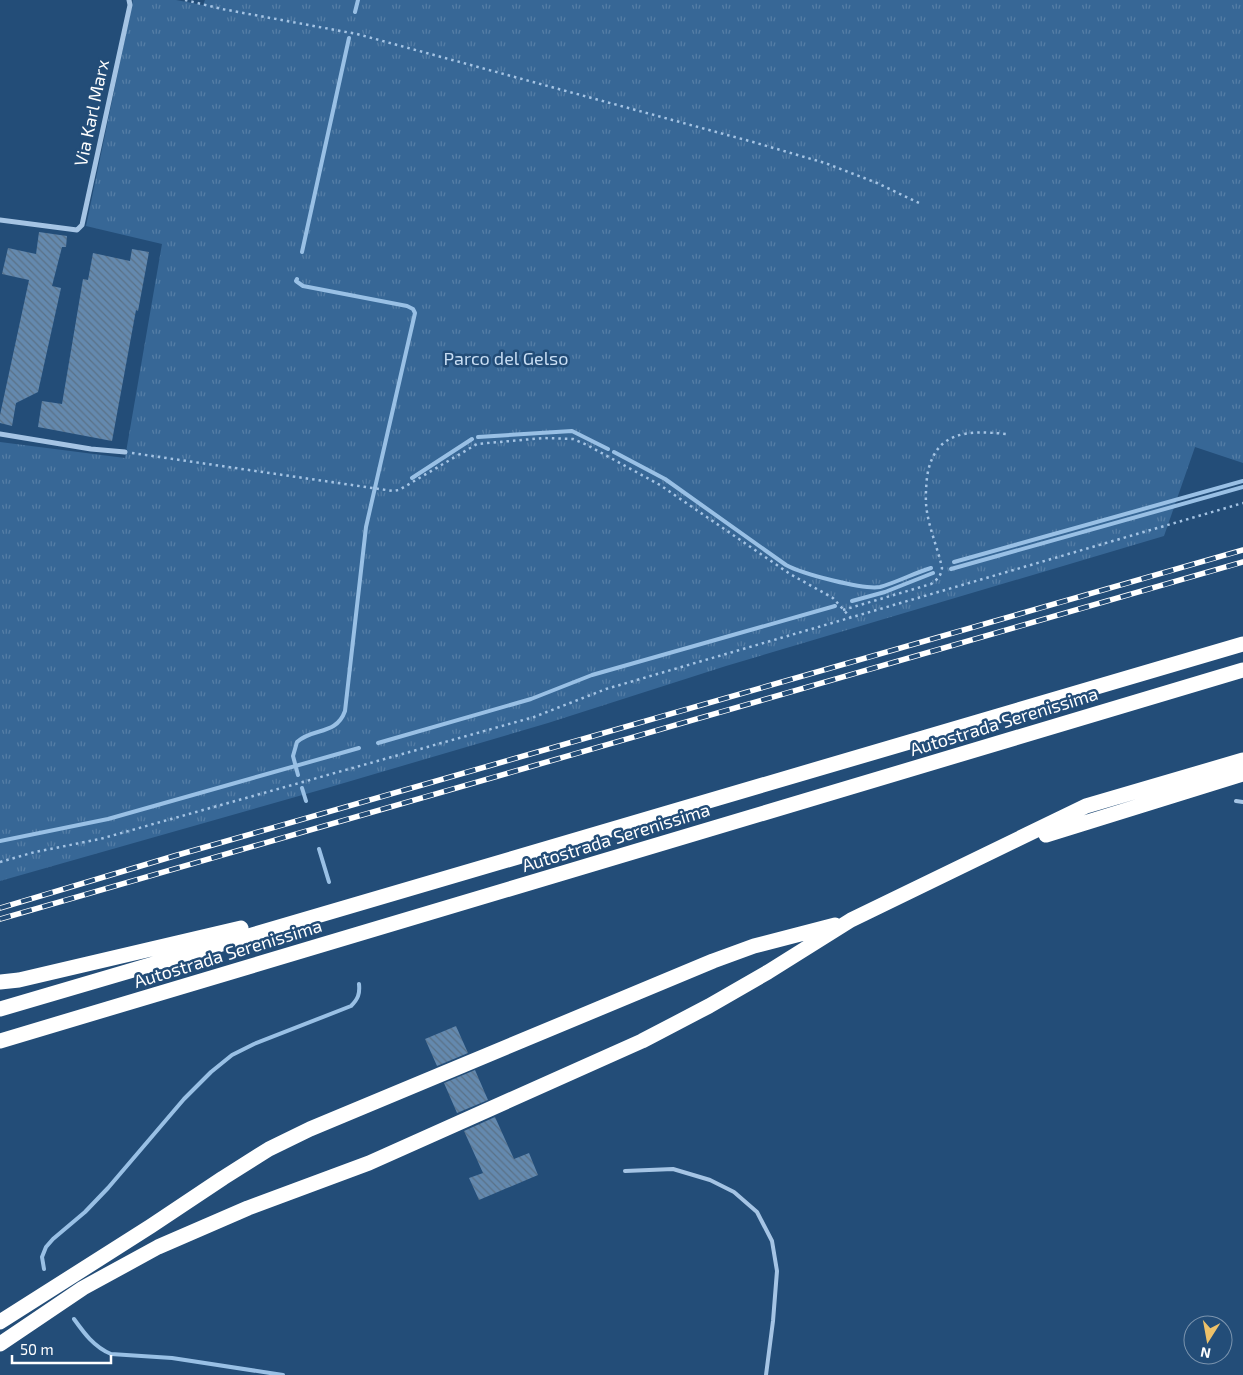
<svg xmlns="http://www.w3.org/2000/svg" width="1243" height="1375" font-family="'Exo 2',sans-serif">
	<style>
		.grass { fill: url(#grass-tufts) }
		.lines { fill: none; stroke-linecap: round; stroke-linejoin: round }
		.stream { stroke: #99c0e5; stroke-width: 4 }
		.building { fill: url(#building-back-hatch) }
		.path { stroke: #a5c4e4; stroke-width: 2.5; stroke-dasharray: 2.5 4; stroke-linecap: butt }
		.lane { stroke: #a5c4e4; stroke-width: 4 }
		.street { stroke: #a5c4e4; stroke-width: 5 }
		.highway { stroke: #fff; stroke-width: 15 }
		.rail-casing { stroke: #fff; stroke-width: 5.5 }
		.rail { stroke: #234d78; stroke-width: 4; stroke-dasharray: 11; stroke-linecap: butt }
		.labels { text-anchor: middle; stroke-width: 5; stroke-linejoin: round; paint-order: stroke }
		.street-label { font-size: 18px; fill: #fff; stroke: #234d78 }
		.park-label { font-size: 18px; fill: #c8ddf3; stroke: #234d78 }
	</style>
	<defs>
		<pattern id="grass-tufts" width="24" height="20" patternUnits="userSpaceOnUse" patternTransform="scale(1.25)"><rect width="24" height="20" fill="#376796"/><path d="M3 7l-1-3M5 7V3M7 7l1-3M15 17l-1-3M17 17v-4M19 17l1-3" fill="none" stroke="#557ea6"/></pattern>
		<pattern id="building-back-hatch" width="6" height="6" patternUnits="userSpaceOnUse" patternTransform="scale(1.25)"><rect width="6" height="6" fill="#6489ae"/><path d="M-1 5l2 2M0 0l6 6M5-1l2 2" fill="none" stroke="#5a7187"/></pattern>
	</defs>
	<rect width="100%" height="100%" fill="#234d78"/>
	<path class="grass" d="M133,0H176L203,5L205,0H1243V463L1195,447L1164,536L726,666L548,723L327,788L0,881V442L125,458L162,244L86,226Z"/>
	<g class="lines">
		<path class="stream" d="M355,12L358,0
			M302,252L349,38
			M297,279L296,281L303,286L407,306L413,309L415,313L366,527L345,711C336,736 313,727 297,742L293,756L298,775
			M478,437L572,431L608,449
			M614,452L665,479L786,565C802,574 864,590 880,587C898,582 914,573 931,568
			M412,478L472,439
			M954,562L1243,481
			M951,569L1243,487
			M852,601L885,592L933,573
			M378,743L531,699L592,675L835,606
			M302,788L306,801
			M0,841L108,819L359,748
			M319,849L329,882
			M44,1269L42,1257L46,1247L53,1239L85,1212L108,1188L184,1099L211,1072L232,1055L254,1044L351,1006C358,999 360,994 359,984
			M74,1319C84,1333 94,1347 111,1354L172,1358L283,1375"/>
	</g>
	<path class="building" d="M39,232L67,236L66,247H62L52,286L61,288L38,392L16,403L12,426L0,423V415L29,280L2,274L8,248L36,254Z
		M132,249L149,252L138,311L136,310L112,441L38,427L42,401L62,404L83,279L88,280L93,253L130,261Z
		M456,1026L468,1053L437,1066L425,1039Z
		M475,1070L488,1100L457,1113L444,1083Z
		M495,1117L514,1159L529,1153L538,1175L479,1200L469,1178L483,1173L464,1131Z"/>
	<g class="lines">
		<path class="path" d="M185,0L222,9L357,34L753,142L825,163L877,183L919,203
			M132,453L393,491L399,490L477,444L544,438L573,439L587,445L660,485L790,574L833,598L850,617
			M843,610L931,584C938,579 941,576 942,568C938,549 930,531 927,512C925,500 926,489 927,477C934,431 967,430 1006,434
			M0,862L35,852L100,839L534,717L606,689L1243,503"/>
		<path class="lane" d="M1236,801L1243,802
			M625,1171L673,1169L710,1180L734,1192L757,1212L772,1241L777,1271L773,1321L766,1375"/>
		<path class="street" d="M0,220L77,230L82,225L130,5L129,0
			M0,434L91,449L125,452"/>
		<path class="highway" d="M1046,835L1243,774
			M0,982L19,980L241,928
			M0,1009L1243,644
			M0,1041L1243,670
			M0,1322L151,1226L223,1178L269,1149L310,1129L713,961L754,946L835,925
			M0,1344L83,1288L158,1247L248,1208L369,1163L642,1041L709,1006L768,972L851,920L1086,806L1243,760"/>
		<defs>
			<path id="rail" d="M0,908L174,856L1243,550
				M0,919L1243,562"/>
		</defs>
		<use href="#rail" class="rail-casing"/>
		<use href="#rail" class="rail"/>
	</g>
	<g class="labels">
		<g class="street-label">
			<text transform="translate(92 113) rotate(-78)" y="6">Via Karl Marx</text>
			<text transform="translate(1004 722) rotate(-17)" y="6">Autostrada Serenissima</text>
			<text transform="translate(616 838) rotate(-17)" y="6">Autostrada Serenissima</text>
			<text transform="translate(228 954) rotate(-17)" y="6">Autostrada Serenissima</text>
		</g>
		<g class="park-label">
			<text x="506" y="365">Parco del Gelso</text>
		</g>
	</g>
	<g transform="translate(1208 1340) rotate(191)"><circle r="24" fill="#234d78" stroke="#7b94ae"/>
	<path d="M0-4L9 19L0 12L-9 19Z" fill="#eec169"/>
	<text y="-8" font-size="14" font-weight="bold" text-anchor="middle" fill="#ffffff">N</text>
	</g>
	<path d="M12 1355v8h99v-8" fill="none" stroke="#ffffff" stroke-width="2.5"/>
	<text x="20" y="1355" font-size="15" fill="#ffffff" stroke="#234d78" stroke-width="4" paint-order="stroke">50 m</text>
</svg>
